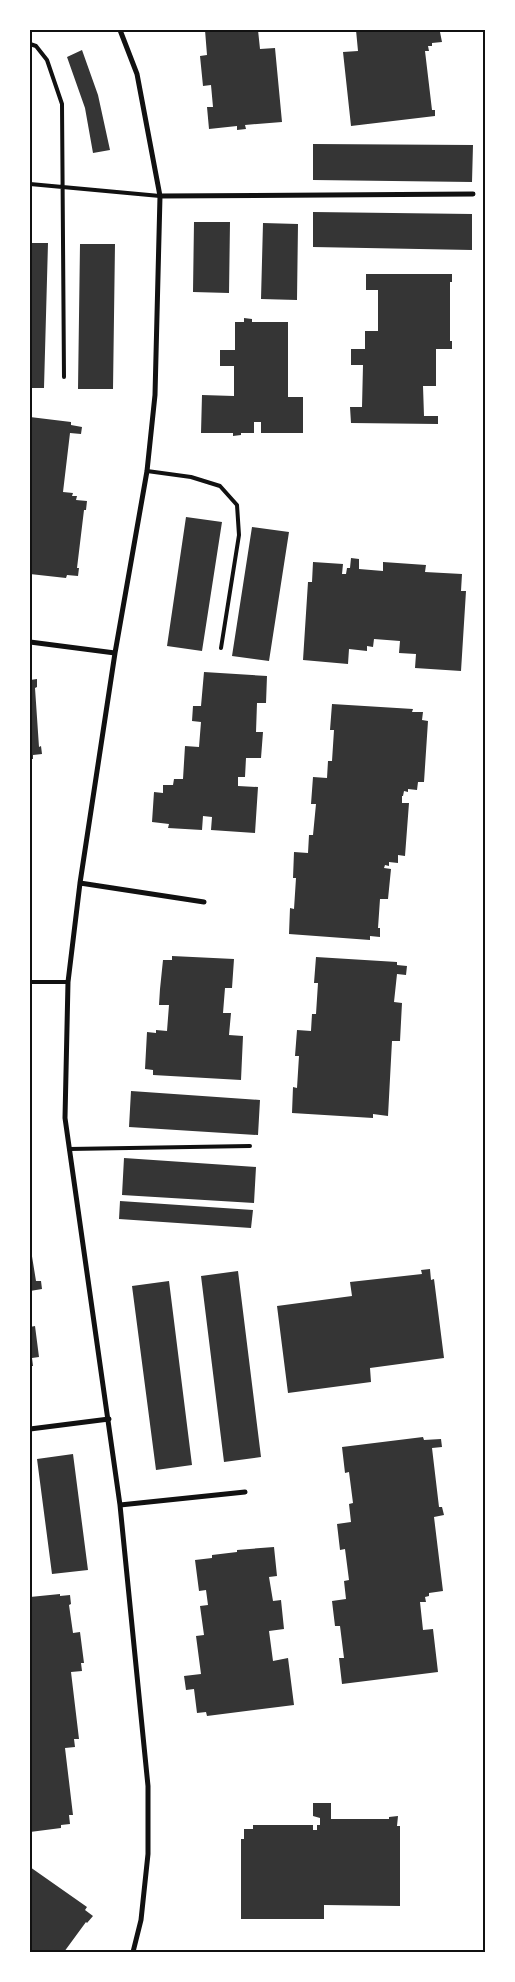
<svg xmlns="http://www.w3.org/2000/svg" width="515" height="1982" font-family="'Fira Sans Condensed',sans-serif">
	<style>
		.building { fill: #353535 }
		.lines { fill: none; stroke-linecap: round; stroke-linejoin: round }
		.service { stroke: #111; stroke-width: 4 }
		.minor { stroke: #111; stroke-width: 5 }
		.neatline { fill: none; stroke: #111; stroke-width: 2 }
	</style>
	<rect width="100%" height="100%" fill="#fff"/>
	<path class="building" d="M205,30H258L260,49L275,48L282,122L245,125L246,129L237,130V126L209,129L207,107H213L211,85L203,86L200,56L207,55Z
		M356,30H438V32H440L442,42L432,43V46H428L429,51H425L432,110H435V116L351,126L343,52L358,51Z
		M82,50L98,95L110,150L93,153L85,108L67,57Z
		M313,144L473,145L472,182L313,180Z
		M313,212L472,214V250L313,247Z
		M194,222H230L229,293L193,292Z
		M263,223L298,224L297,300L261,299Z
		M30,243H48L44,388H30Z
		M80,244H115L113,389H78Z
		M366,274H452V282H450V341H452V349H436V386H423L424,416H438V424L351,423L350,407H362L363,365H351V349H365V331H378V290H366Z
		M244,318L252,319V322H288V397H303V433H261V422H254V433H241V435L233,436V433H201L202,395L234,396V366H220V350H235V322H244Z
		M30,417L71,422V425L82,427L81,434L70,433L63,492L73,493L72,496H77L76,500L87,501L86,510H84L77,568H79L78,576L67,575L66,578L30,574Z
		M186,517L222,522L202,651L167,646Z
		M252,527L289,532L269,661L232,656Z
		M351,558L359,559V569L383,571V562L426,565L425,572L462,574L461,591H466L461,671L415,668L416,654L399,653L400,641L374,639L373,647L367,646V651L349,649L348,664L303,660L308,582H312L313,562L343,564L342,574H346L347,568H350Z
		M204,672L267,676L266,703H257L256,732H263L261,758H246L245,777H238V786L258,787L255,833L211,830L212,817L203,816L202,830L168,828L169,824L152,822L154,792L163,793V785H173L174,779H183L185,746L199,747L201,722L192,721L193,706H201Z
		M37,679V687L35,688L39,747L41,746L42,754L33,755V759H30V680Z
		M332,704L413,709L412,712H423L422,720L428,721L424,782H418L417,790L408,789V792L404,791L403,796H402V803H409L405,856L398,855V863L389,862V866L385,865L384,868L391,869L388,899H380L378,928H380V937L370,936V940L289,934L290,908L294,909L296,878H293L294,852L308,853L309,835H313L316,804H311L313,777L327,778L328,761H332L334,730H330Z
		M172,956L234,959L232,988H225L223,1013H231L229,1035L243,1036L241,1080L153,1075V1070L145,1069L147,1032L156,1033V1030L167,1031L169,1005H159L160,989L163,960H172Z
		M316,957L397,962V965L407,966L406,975L397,974L394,1002L402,1003L400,1041H392L388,1116L373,1114V1118L292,1113L293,1087L297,1088L299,1056H295L297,1030L311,1031L312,1014H316L318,983H314Z
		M131,1091L260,1100L258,1135L129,1127Z
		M124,1158L256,1167L254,1203L122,1195Z
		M120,1201L253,1210L251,1228L119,1219Z
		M30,1244L36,1281H41L42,1289L30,1291Z
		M430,1269L431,1280L434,1279L444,1358L370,1368L371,1382L288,1393L277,1306L352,1296L350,1282L422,1274L421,1270Z
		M238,1271L261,1457L224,1462L201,1276Z
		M169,1281L192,1465L156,1470L132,1286Z
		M35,1326L39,1357L32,1358L33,1366H30V1327Z
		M423,1437L424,1440L441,1439L442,1447L432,1448L439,1507H442L444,1515L434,1517L443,1591L429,1593V1596L425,1597L426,1602H420L423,1630L433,1629L438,1672L342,1684L339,1658H344L340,1626H335L332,1601L346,1599L344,1581L349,1580L345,1549L340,1550L337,1524L351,1522L349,1504L353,1503L349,1472L345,1473L342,1447Z
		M73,1454L88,1570L52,1574L37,1459Z
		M274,1547L277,1576L269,1577L273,1601L281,1600L284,1629L269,1631L273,1661L288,1658L294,1705L207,1716L206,1712L197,1713L194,1689L186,1690L184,1676L201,1674L196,1636L204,1635L200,1606L208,1605L206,1590L199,1591L195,1560L212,1558V1555L237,1552V1550Z
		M60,1594V1596L70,1595L71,1604L69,1605L73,1633L80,1632L84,1663H81L82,1671L71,1672L79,1739H74L75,1747L65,1748L73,1815H69L70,1824L61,1825V1828L30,1832V1597Z
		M313,1803H331V1819H389V1817L398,1816L397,1826H400V1906L324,1905V1919H241V1839H244V1829H253V1825H313V1830H317V1825H320V1818L313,1816Z
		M30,1867L87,1907L85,1910L93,1916L87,1923L86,1922L64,1952H30Z"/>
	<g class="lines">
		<path class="service" d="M30,44L36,46L47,60L62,104L64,377
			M30,184L160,196
			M147,471L191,477L220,486L237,505L239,535L221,648
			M30,982H68
			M69,1149L250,1146"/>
		<path class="minor" d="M120,30L137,74L160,196L155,395L147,471L115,653L80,883L68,982L65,1118L120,1505L148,1786V1854L141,1920L133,1952
			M160,196L473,194
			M30,642L115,653
			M80,883L204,902
			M30,1429L109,1419
			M120,1505L245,1492"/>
	</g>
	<rect width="515" height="1982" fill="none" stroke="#ffffff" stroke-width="62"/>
	<rect x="31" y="31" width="453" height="1920" class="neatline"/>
</svg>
